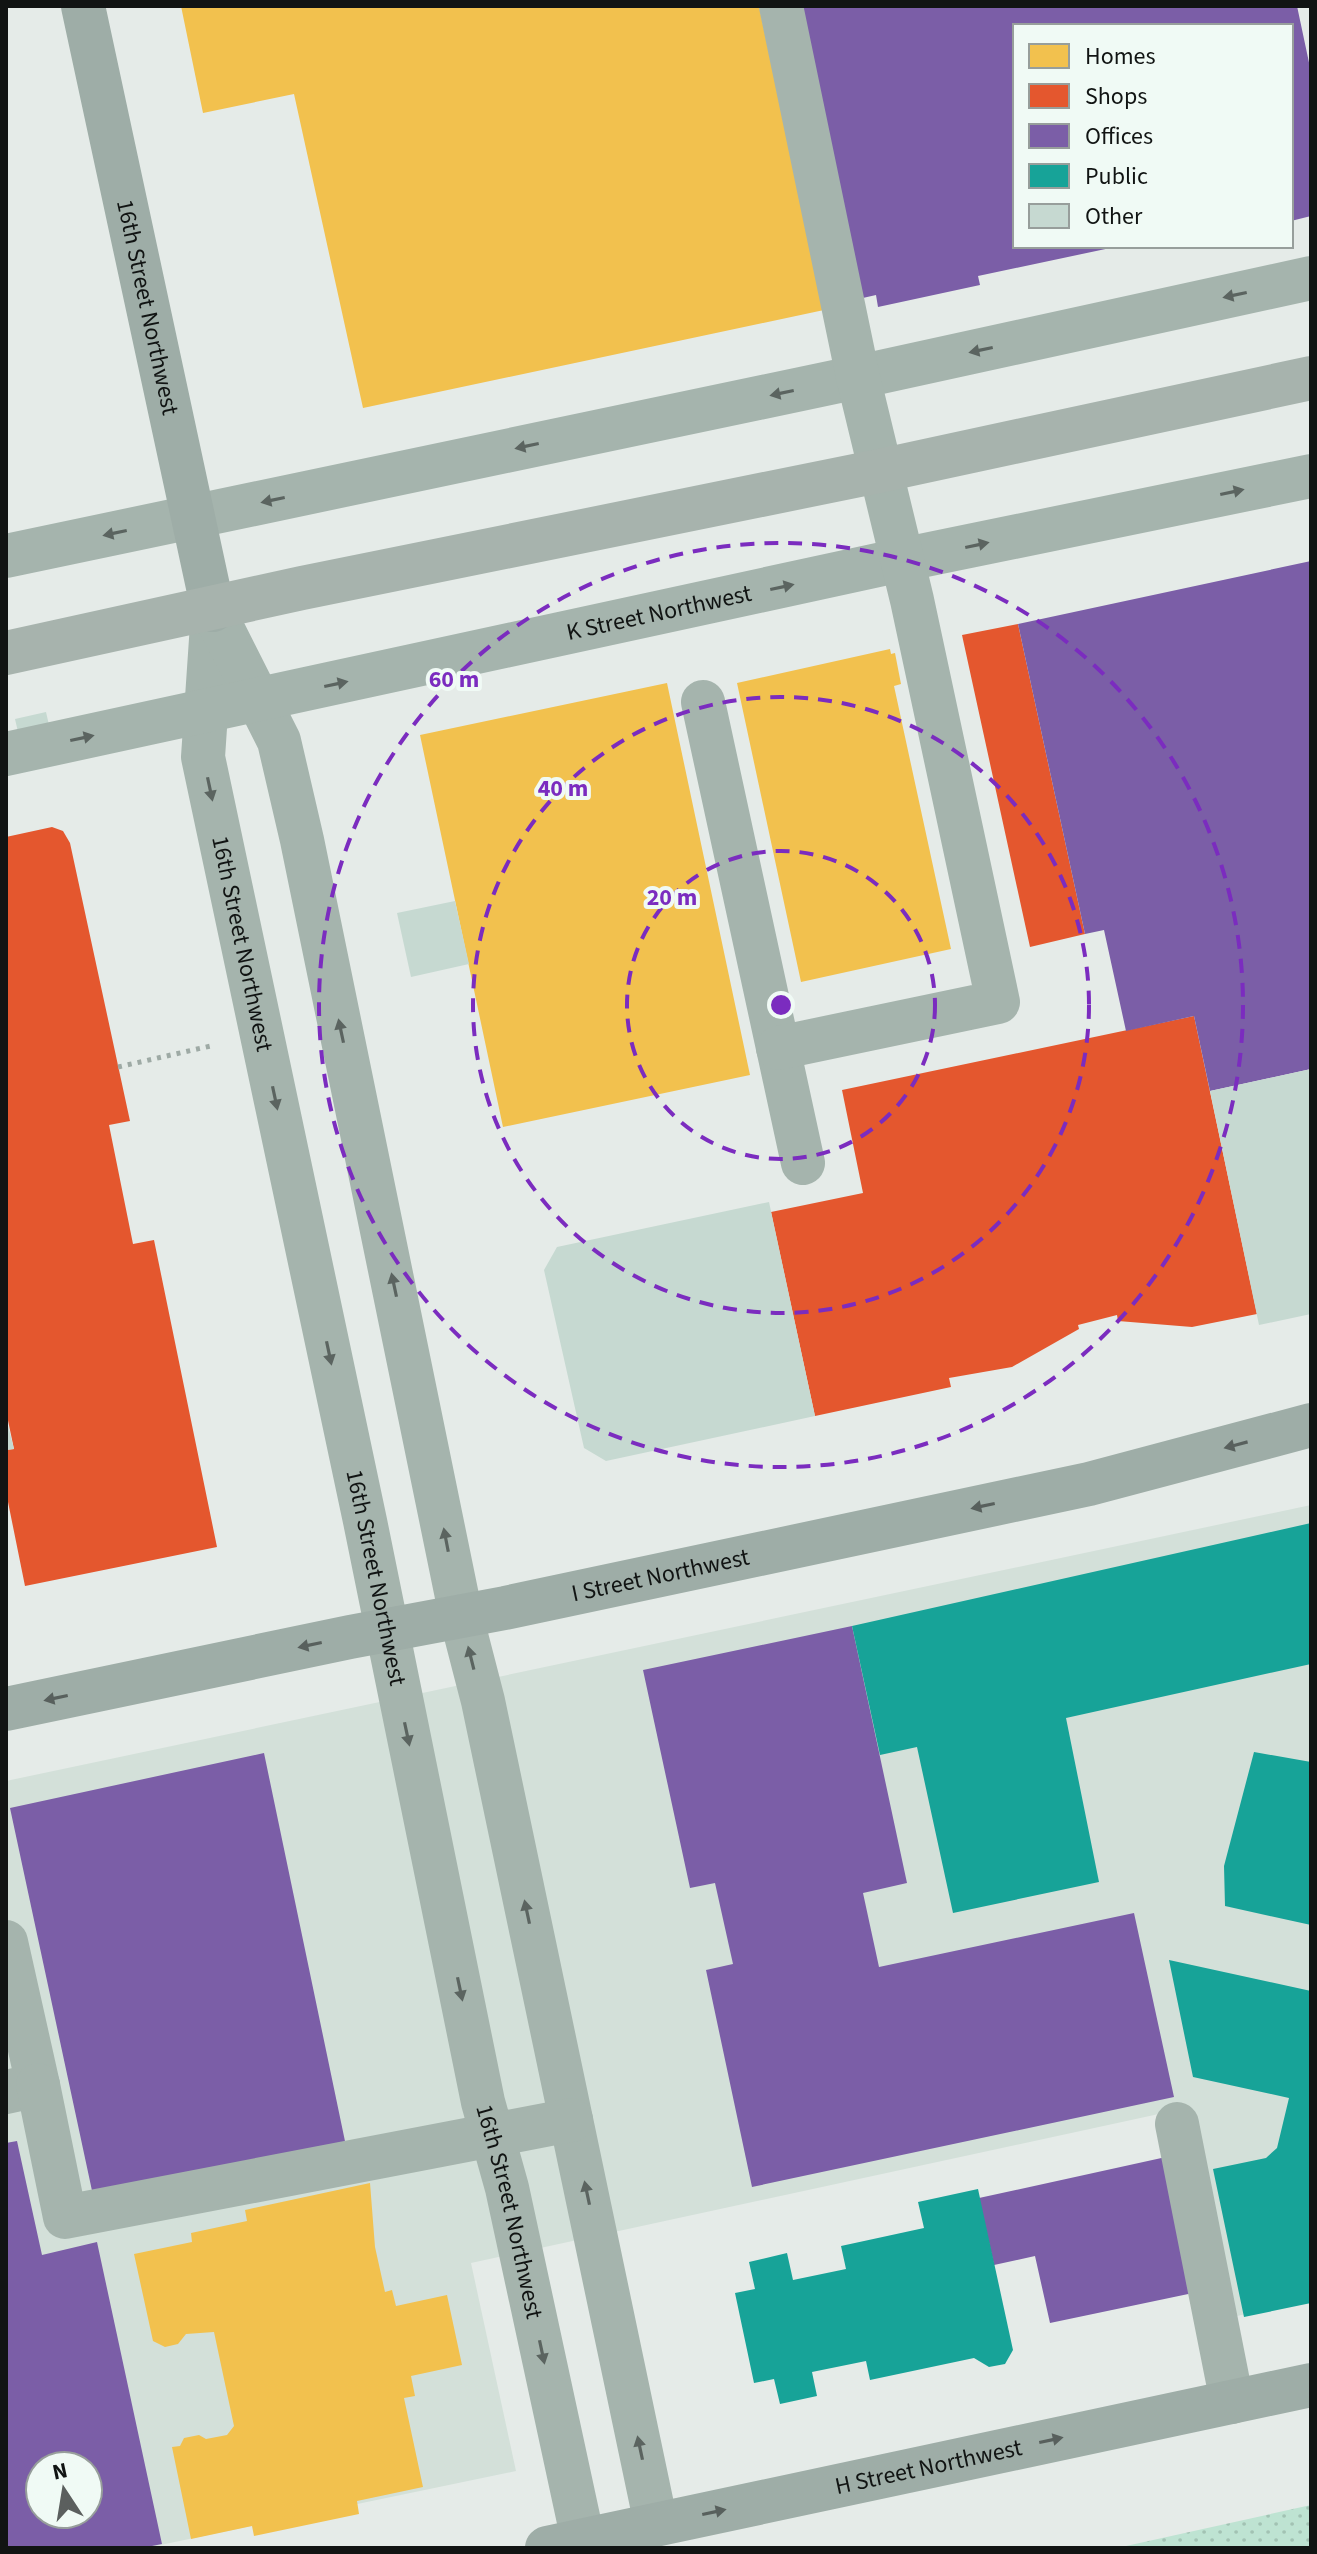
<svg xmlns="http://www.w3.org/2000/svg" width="1317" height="2554" font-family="'Source Sans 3',sans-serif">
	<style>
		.built { fill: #d3e0d9; fill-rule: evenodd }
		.grass { fill: url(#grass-dots) }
		.homes { fill: #f2c14e }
		.shops { fill: #e4572e }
		.offices { fill: #7b5ea7; fill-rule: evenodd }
		.public { fill: #17a398 }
		.building { fill: #c6d9d1 }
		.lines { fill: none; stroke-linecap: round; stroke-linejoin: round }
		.path { stroke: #9eaaa5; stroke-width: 5; stroke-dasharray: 4 6; stroke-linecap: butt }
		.minor { stroke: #a5b4ad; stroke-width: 44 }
		.major { stroke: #9eada7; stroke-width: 44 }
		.highway { stroke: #a7b3ad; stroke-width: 44 }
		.oneway { fill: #5b6460 }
		.oneway2 { fill: #58605d }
		.ring { fill: none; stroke: #7b2cbf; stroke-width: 4; stroke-dasharray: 14 10 }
		.labels { text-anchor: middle; stroke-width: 8; stroke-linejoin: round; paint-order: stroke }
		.street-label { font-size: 24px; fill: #111413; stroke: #f0faf5 }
		.centre { fill: #7b2cbf; stroke: #f0faf5; stroke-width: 4 }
		.ring-label { font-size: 24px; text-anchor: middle; font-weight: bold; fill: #7b2cbf; stroke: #f0faf5; stroke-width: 8; stroke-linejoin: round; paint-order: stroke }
	</style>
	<defs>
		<pattern id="grass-dots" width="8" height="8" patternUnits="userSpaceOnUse" patternTransform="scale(2)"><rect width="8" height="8" fill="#bee3d2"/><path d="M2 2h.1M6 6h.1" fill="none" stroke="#a2c2b3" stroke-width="1.8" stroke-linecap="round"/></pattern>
	</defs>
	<rect width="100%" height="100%" fill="#e5ebe8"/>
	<path class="built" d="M1311,1505V2299L1237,2316L1191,2107L471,2263L516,2471L146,2548H6V1781ZM40,2466H88V2514H40Z"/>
	<path class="grass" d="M1311,2505V2548H1117Z"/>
	<path class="homes" d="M181,6H759L824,310L363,408L294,94L203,113Z
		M890,649L891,654L895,653L901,684L894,686L951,949L801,982L737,683Z
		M667,683L750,1075L503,1127L420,735Z
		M370,2183L375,2247L385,2292L392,2290L396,2306L447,2295L462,2365L411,2376L415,2396L404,2398L423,2487L357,2501L359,2514L254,2536L252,2526L191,2539L172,2447L180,2446L184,2438L199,2435L206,2439L227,2435L234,2426L214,2332L186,2334L178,2344L165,2347L153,2341L134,2254L192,2242L191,2233L247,2221L245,2210Z"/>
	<path class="shops" d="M1018,624L1085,934L1030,947L962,635Z
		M52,827L63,831L70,843L130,1121L109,1125L133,1244L154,1240L217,1547L25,1586L6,1492V1450L14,1449L6,1411V837Z
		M1194,1016L1257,1314L1192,1327L1118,1321L1117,1315L1078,1325L1079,1329L1012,1367L949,1378L951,1387L815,1416L771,1212L863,1193L842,1090Z"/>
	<path class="offices" d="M801,6H1297L1311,72V216L1291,221V26H1015V246L1115,247L978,276L980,285L878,307L876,295L854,300Z
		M1311,561V1069L1210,1091L1194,1016L1126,1031L1104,930L1085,934L1018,624Z
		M852,1626L907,1883L863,1893L879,1967L1134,1913L1174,2097L752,2187L706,1970L733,1964L715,1883L690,1888L643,1670Z
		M264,1753L346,2146L94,2200L10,1808Z
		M17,2141L42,2255L97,2242L162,2544L142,2548H6V2143ZM40,2466H88V2514H40Z
		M1166,2157L1193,2293L1050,2323L1035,2256L994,2265L979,2198Z"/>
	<path class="public" d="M1311,1523V1664L1066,1718L1099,1882L953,1913L917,1747L880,1755L852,1626Z
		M1254,1752L1311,1762V1925L1225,1906L1224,1866Z
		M1169,1960L1311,1991V2303L1244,2317L1213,2169L1266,2158L1277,2148L1289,2098L1193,2077Z
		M978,2189L1013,2350L1005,2364L989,2367L974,2358L870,2380L866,2361L812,2372L817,2396L780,2404L774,2379L754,2383L735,2293L755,2289L749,2262L787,2253L793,2280L846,2269L841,2246L924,2228L918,2202Z"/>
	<path class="building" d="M46,712L49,725L18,732L15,719Z
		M455,901L469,964L411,977L397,913Z
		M1311,1069V1314L1259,1325L1210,1091Z
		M769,1202L815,1416L606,1461L584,1448L544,1270L557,1247Z
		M6,1418L14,1449L6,1450Z"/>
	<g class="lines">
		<path class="path" d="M118,1067L215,1045"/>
		<g class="minor">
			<path d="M6,556L858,377L1311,278"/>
			<path id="s1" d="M213,610L203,757L365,1521L483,2102L507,2188L583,2540"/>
			<path d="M213,610L279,741L302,840L461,1616L483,1701L656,2524"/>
			<path d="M703,702L803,1163"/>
			<path id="s2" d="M6,754L901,560L1311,476"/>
			<path d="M778,1048L998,1002L912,600L858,377L781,6"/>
			<path d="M6,1942L38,2085L6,2092"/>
			<path d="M38,2085L65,2217L571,2120"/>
			<path d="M1177,2124L1232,2402"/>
		</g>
		<g class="major">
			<path id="s3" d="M83,6L213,610"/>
			<path id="s4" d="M6,1709L350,1637L505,1608L1089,1484L1311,1425"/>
			<path id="s5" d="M547,2548L1311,2385"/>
		</g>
		<path class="highway" d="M6,653L302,588L879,471L1311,378"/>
	</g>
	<defs><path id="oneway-solid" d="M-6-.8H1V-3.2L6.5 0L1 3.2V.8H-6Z" transform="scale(2)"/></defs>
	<g class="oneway">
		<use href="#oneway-solid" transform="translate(1235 295) rotate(168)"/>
		<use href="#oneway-solid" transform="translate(981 350) rotate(168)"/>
		<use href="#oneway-solid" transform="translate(782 393) rotate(168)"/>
		<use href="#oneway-solid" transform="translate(527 446) rotate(168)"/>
		<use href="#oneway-solid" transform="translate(1232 492) rotate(-12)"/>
		<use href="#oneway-solid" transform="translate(273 500) rotate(168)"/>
		<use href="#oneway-solid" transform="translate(115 533) rotate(168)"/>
		<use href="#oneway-solid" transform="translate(977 545) rotate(-12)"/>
		<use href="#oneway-solid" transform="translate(782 587) rotate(-12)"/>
		<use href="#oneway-solid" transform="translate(336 684) rotate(-12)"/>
		<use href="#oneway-solid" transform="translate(82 738) rotate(-12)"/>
		<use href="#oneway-solid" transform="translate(210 789) rotate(78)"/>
		<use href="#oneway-solid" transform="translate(341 1031) rotate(-102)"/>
		<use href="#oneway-solid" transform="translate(275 1098) rotate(78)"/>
		<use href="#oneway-solid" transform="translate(394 1285) rotate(-102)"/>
		<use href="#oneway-solid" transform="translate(329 1353) rotate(78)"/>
		<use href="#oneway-solid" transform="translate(446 1540) rotate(-101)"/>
		<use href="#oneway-solid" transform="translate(471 1658) rotate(-104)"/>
		<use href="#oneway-solid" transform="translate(407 1734) rotate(78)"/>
		<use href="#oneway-solid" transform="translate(527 1912) rotate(-102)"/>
		<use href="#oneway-solid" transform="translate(460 1989) rotate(78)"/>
		<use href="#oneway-solid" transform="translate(587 2193) rotate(-102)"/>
		<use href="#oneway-solid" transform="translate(542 2352) rotate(78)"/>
		<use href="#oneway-solid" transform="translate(640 2448) rotate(-102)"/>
	</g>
	<g class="oneway2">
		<use href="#oneway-solid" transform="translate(1236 1445) rotate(165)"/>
		<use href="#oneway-solid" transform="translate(983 1506) rotate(168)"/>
		<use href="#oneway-solid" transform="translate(310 1645) rotate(168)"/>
		<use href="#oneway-solid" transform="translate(56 1698) rotate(168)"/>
		<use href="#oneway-solid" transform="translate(1051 2440) rotate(-12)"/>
		<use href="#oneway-solid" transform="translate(714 2512) rotate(-12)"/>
	</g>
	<g class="ring">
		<circle cx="781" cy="1005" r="154"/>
		<circle cx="781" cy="1005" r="308"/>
		<circle cx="781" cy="1005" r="462"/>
	</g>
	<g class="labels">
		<g class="street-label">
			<text dy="8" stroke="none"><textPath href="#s3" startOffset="308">16th Street Northwest</textPath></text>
			<text dy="8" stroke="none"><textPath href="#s2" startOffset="668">K Street Northwest</textPath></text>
			<text dy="8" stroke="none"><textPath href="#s1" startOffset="338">16th Street Northwest</textPath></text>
			<text dy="8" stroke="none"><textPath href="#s4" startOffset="668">I Street Northwest</textPath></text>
			<text dy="8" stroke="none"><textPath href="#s1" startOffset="986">16th Street Northwest</textPath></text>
			<text dy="8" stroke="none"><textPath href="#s1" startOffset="1634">16th Street Northwest</textPath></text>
			<text dy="8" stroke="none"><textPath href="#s5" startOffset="390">H Street Northwest</textPath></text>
		</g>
	</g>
	<circle cx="781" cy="1005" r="12" class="centre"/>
	<g class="ring-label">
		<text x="454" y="687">60 m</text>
		<text x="563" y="796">40 m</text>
		<text x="672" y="905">20 m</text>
	</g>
	<rect width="1317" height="2554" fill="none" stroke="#111413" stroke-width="16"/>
	<rect x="1013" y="24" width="280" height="224" fill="#f0faf5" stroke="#979e9b" stroke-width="2"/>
	<rect x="1029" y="44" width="40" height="24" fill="#f2c14e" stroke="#979e9b" stroke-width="2"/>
	<text x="1085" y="64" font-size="24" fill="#111413">Homes</text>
	<rect x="1029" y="84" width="40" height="24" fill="#e4572e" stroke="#979e9b" stroke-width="2"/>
	<text x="1085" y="104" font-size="24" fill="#111413">Shops</text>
	<rect x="1029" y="124" width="40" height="24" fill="#7b5ea7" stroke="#979e9b" stroke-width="2"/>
	<text x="1085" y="144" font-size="24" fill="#111413">Offices</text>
	<rect x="1029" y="164" width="40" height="24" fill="#17a398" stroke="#979e9b" stroke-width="2"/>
	<text x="1085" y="184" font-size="24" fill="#111413">Public</text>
	<rect x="1029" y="204" width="40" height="24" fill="#c6d9d1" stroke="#979e9b" stroke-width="2"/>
	<text x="1085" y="224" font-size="24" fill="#111413">Other</text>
	<g transform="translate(64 2490) rotate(348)"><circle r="38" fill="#f0faf5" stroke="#979e9b" stroke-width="2"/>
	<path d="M0-6L14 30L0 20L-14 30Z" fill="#5b5f5e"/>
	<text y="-12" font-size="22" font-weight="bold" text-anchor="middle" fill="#111413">N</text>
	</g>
</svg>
